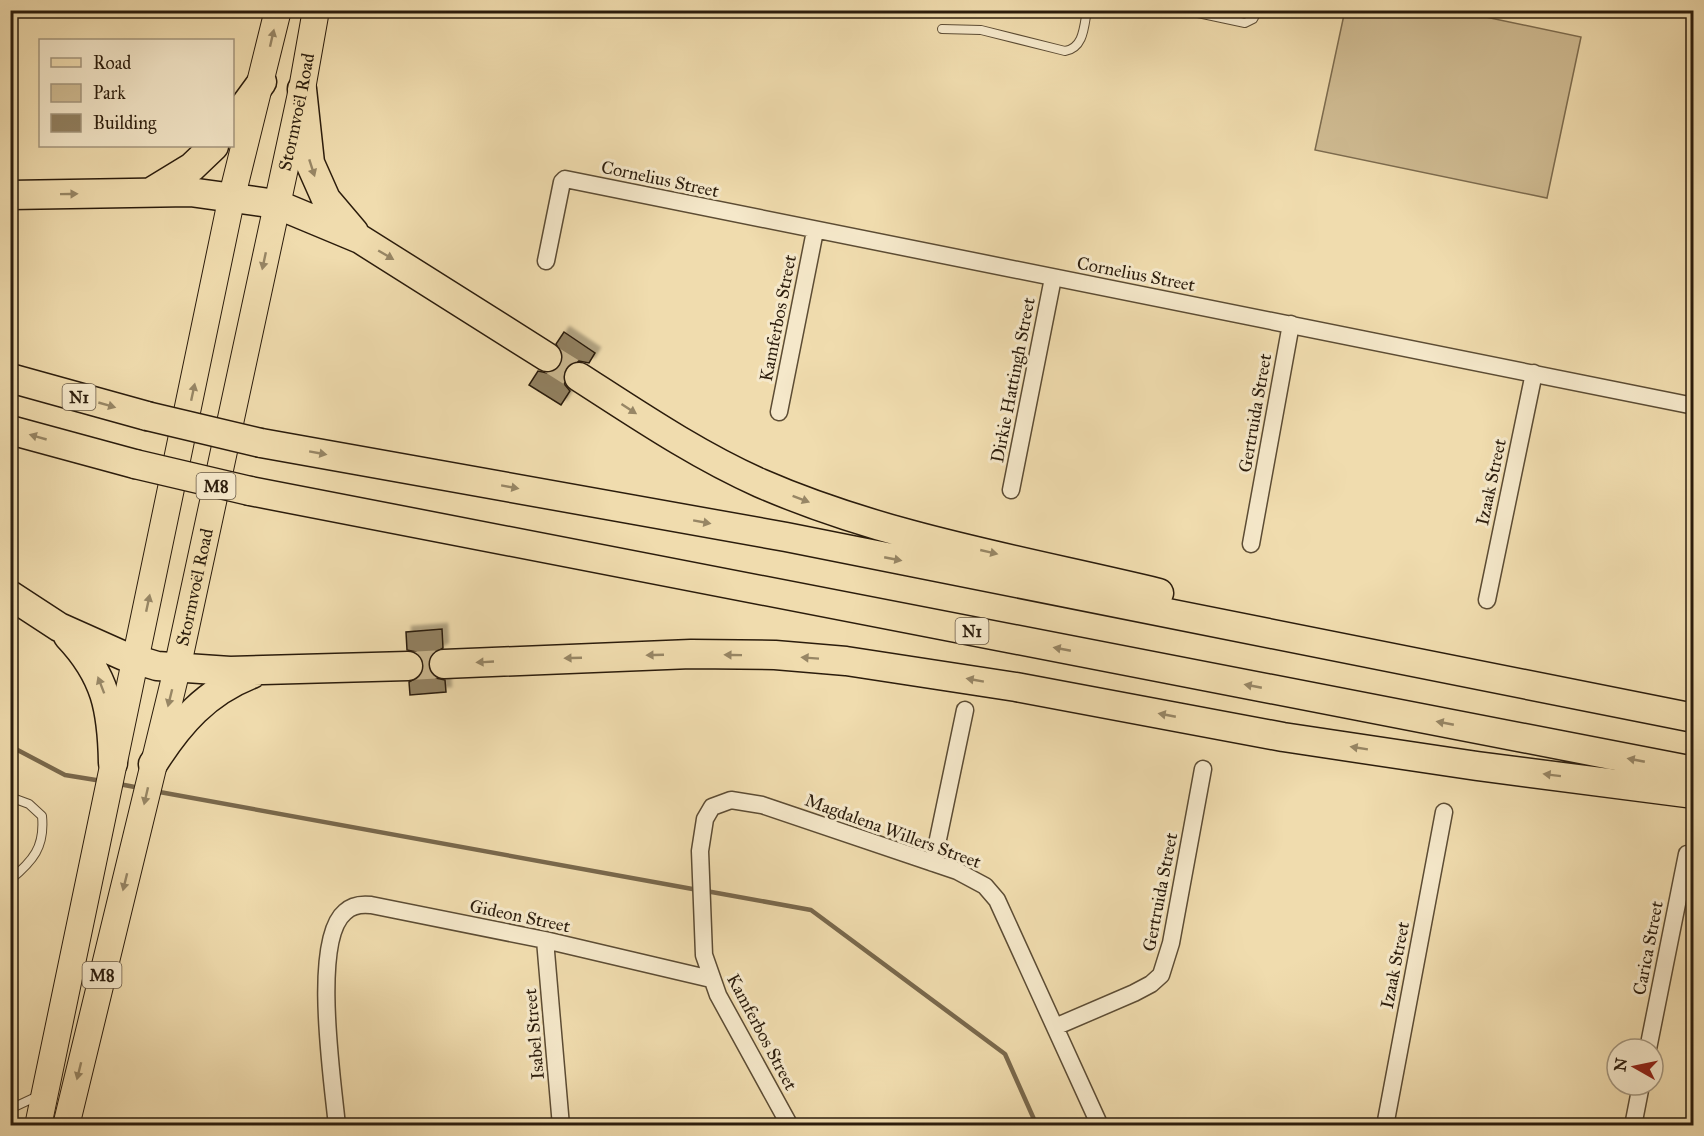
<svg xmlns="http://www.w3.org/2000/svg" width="1704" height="1136" font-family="'IM FELL Great Primer',serif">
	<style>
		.green { fill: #cfbb92; stroke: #7d6c4f; stroke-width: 1.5 }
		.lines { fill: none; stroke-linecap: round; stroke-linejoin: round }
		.stream { stroke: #79684c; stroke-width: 4.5 }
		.building { fill: #918060; stroke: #2b1c0c; stroke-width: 1.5; filter: url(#shadow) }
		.motorway-tunnel { stroke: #c9b68e; stroke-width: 28; stroke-dasharray: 28 14; stroke-linecap: butt }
		.service-casing { stroke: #5c4c34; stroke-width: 10 }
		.minor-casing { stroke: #5c4c34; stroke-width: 19 }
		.primary-casing { stroke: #2b1c0c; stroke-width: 28 }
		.motorway-casing { stroke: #2b1c0c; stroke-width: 31 }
		.service { stroke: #f5e8ca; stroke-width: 8 }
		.minor { stroke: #f5e8ca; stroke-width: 16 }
		.primary { stroke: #f0dcae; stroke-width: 26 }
		.motorway { stroke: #f0dcae; stroke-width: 28 }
		.motorway-bridge-casing { stroke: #2b1c0c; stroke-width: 31; stroke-linecap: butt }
		.motorway-bridge { stroke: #f0dcae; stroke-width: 28 }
		.oneway { fill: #978665 }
		.labels { text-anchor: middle; stroke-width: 6; stroke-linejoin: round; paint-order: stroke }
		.shield { fill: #f5e8ca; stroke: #685945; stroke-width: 1.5 }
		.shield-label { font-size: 16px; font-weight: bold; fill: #2b1c0c }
		.street-label { font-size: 18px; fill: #2b1c0c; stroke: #f5e8ca }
	</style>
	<defs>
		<filter id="shadow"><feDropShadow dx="5.5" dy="-5.5" stdDeviation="1.5" flood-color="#0004"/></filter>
	</defs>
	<rect width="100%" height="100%" fill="#f0dcae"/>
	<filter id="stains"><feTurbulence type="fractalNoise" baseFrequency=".00333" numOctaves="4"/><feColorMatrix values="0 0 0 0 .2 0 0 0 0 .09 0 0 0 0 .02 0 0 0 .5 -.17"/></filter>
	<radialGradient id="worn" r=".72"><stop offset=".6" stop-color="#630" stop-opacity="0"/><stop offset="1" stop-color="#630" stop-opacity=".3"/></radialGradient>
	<path class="green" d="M1345,10L1457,11L1581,37L1547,198L1315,150Z"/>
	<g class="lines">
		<path class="stream" d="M10,746L65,775L102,781
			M119,784L140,788
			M154,791L698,890
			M706,891L811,910L1005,1054L1037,1126"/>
	</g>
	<path class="building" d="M564,332L595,353L589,363L579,361L566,368L563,377L565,385L570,391L561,405L529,385L538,371L547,373L561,366L563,357L556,344Z
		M442,629L443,648L430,656L428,665L436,678L445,680L446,692L410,695L409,682L422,674L424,665L416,652L407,650L406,632Z"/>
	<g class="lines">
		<path class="motorway-tunnel" d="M547,357L579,377
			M408,666L444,664"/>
		<defs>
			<path id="service" d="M1184,10L1245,23L1253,19L1258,10
				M942,29L981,30L1065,51C1084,48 1084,26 1087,10
				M10,797L29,804L42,816C45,847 33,861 10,880
				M10,1109L40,1095"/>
			<path id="minor" d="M546,261L562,182L565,179L1694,406
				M779,412L815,231
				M1011,490L1053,278
				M1251,544L1291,324
				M1487,600L1534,373
				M933,863L965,710
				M545,940L561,1126
				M1055,1027L1134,993L1151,984L1161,975L1171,943L1203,769
				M1648,1049L1687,854
				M337,1126C333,1083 311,940 345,912C352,905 362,904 371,905L545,940L711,979
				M790,1126L718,995L704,955L700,851L705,819L712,807L731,800L762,805L957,871L985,886L997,900L1100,1126
				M1385,1126L1444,812
				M1633,1126L1641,1085"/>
			<g id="primary">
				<path d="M38,1126L232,196L278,10"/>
				<path id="s1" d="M66,1126L177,669L302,89L316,10"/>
			</g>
			<path id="motorway" d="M302,89L310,163L326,199L354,232
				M232,123L262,82
				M151,192L192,167L214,146
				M10,195L190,192L276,204L360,239L547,357
				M579,377C638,415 697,455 760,483C886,538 1026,561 1159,593
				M10,378L147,416
				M10,430L135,464
				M261,443L786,537L1694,718
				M250,491L1694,771
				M10,595L59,627L124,656L157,666L230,671L408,666
				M68,636C106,676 112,710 113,763
				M444,664L691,654L775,655L846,661L1016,687L1283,737L1477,766L1694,794
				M153,764C179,723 206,692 252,674"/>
		</defs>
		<use href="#service" class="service-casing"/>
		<use href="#minor" class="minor-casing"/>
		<use href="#primary" class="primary-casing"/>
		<use href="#motorway" class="motorway-casing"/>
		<use href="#service" class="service"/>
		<use href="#minor" class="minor"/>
		<use href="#primary" class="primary"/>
		<use href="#motorway" class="motorway"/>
		<defs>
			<path id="motorway-bridge" d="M147,416L261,443
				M135,464L250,491"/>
		</defs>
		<use href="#motorway-bridge" class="motorway-bridge-casing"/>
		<use href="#motorway-bridge" class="motorway-bridge"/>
	</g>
	<defs><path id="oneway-solid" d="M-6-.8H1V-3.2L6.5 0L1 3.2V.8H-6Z" transform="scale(1.5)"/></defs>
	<g class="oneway">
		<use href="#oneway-solid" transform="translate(272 38) rotate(-77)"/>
		<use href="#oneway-solid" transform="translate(312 168) rotate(72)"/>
		<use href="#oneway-solid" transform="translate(69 194) rotate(-1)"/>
		<use href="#oneway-solid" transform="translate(386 255) rotate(30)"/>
		<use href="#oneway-solid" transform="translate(264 261) rotate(102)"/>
		<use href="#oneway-solid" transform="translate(193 392) rotate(-78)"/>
		<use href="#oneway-solid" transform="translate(107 405) rotate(16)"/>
		<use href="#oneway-solid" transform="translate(629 409) rotate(33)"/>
		<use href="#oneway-solid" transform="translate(38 437) rotate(-164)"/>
		<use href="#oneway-solid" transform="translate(318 453) rotate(10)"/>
		<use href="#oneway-solid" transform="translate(510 487) rotate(10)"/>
		<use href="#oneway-solid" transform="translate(801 499) rotate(21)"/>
		<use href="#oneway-solid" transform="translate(702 522) rotate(10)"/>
		<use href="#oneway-solid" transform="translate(989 552) rotate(13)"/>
		<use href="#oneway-solid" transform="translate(893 559) rotate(11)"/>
		<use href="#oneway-solid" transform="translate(148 603) rotate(-78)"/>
		<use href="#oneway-solid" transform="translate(1062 649) rotate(-169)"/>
		<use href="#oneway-solid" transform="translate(655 655) rotate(178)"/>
		<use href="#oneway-solid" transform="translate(733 655) rotate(-179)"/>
		<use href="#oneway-solid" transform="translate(573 658) rotate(178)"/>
		<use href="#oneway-solid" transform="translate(810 658) rotate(-176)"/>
		<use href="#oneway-solid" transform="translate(485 662) rotate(177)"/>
		<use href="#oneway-solid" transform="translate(975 680) rotate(-170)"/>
		<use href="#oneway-solid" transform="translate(101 685) rotate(-111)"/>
		<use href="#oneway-solid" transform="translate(1253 686) rotate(-169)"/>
		<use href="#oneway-solid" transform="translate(170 698) rotate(104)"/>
		<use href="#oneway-solid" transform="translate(1167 715) rotate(-169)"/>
		<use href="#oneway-solid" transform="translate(1445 723) rotate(-169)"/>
		<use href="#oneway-solid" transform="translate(1359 748) rotate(-171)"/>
		<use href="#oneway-solid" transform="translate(1636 760) rotate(-169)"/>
		<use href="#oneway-solid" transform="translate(1552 775) rotate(-173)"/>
		<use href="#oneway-solid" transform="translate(146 796) rotate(103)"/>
		<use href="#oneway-solid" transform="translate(125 882) rotate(104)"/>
		<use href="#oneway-solid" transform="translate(79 1071) rotate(104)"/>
	</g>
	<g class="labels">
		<g class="shield">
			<rect x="62.5" y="384" width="33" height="26" rx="4.5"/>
			<rect x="196.5" y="473" width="39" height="26" rx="4.5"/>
			<rect x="955.5" y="618" width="33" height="26" rx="4.5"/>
			<rect x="82.5" y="962" width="39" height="26" rx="4.5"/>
		</g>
		<g class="shield-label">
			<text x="79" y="403">N1</text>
			<text x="216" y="492">M8</text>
			<text x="972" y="637">N1</text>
			<text x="102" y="981">M8</text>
		</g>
		<g class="street-label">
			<text dy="6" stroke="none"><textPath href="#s1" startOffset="1040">Stormvoël Road</textPath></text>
			<text transform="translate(660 179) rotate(12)" y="6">Cornelius Street</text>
			<text transform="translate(1136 274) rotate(11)" y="6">Cornelius Street</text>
			<text transform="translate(778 318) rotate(-79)" y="6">Kamferbos Street</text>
			<text transform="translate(1013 380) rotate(-79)" y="6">Dirkie Hattingh Street</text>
			<text transform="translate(1255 413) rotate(-80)" y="6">Gertruida Street</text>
			<text transform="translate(1491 482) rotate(-78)" y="6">Izaak Street</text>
			<text dy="6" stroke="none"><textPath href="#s1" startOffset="554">Stormvoël Road</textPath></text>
			<text transform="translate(893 831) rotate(20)" y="6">Magdalena Willers Street</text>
			<text transform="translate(1160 892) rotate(-79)" y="6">Gertruida Street</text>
			<text transform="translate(520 916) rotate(12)" y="6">Gideon Street</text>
			<text transform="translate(1648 948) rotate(-79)" y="6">Carica Street</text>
			<text transform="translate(1395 965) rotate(-79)" y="6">Izaak Street</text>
			<text transform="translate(762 1032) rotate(62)" y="6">Kamferbos Street</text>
			<text transform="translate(534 1034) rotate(-95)" y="6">Isabel Street</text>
		</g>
	</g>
	<rect width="1704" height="1136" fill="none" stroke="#f0dcae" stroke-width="36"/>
	<rect x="12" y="12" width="1680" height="1112" fill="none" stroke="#2b1c0c" stroke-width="3"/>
	<rect x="18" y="18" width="1668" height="1100" fill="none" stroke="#2b1c0c" stroke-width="1.5"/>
	<rect x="39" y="39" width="195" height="108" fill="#f5e8ca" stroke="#a4967e" stroke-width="1.5"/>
	<rect x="51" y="58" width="30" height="9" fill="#f0dcae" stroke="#a4967e" stroke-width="1.5"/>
	<text x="93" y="69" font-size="18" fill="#2b1c0c">Road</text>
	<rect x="51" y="84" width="30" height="18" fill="#cfbb92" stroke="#a4967e" stroke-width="1.5"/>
	<text x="93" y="99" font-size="18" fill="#2b1c0c">Park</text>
	<rect x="51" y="114" width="30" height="18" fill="#918060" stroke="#a4967e" stroke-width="1.5"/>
	<text x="93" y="129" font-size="18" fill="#2b1c0c">Building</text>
	<g transform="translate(1635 1067) rotate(279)"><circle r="28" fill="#f5e8ca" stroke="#a4967e" stroke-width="1.5"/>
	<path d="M0-4.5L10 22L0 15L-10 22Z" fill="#8f2418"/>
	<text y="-9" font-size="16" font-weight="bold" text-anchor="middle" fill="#2b1c0c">N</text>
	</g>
	<rect width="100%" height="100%" filter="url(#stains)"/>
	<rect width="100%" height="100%" fill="url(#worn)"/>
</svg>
